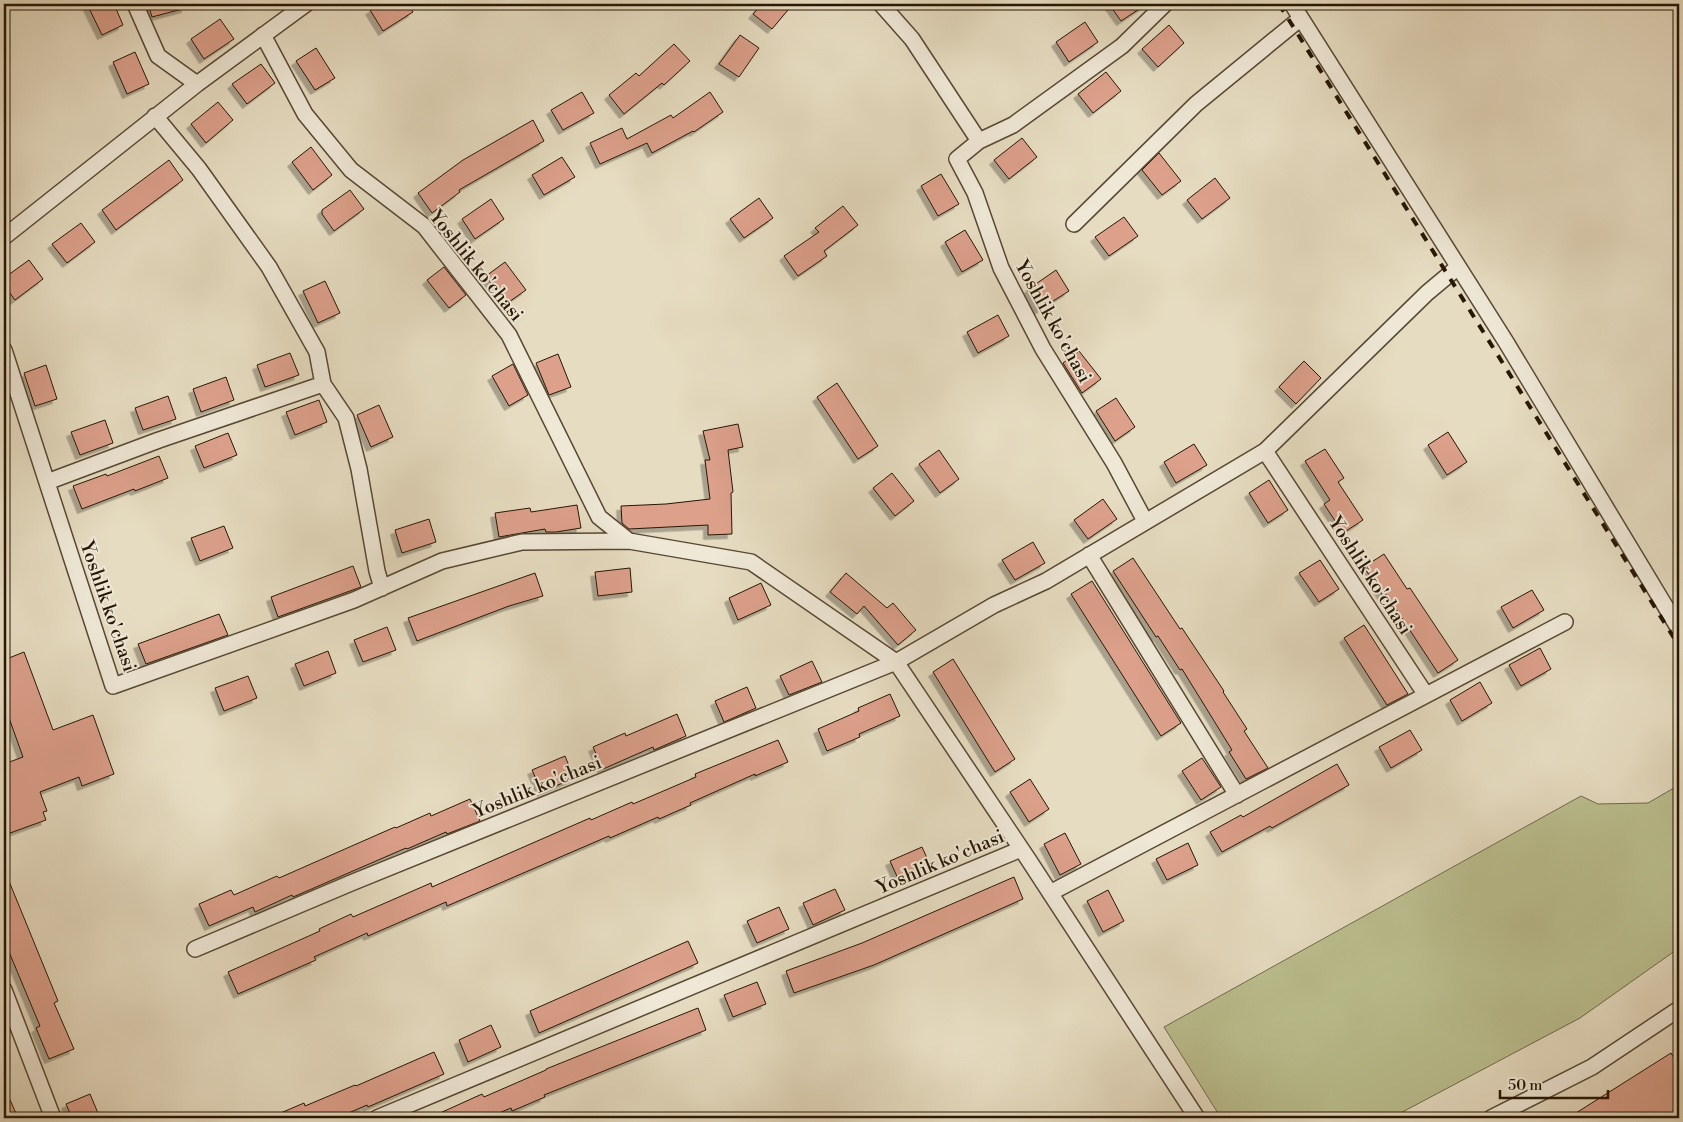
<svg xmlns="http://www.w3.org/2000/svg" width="1683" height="1122" font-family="'Libre Bodoni',serif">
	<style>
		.green { fill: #bbbf8f; stroke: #716b4a }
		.building { fill: #dca08b; stroke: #271704; filter: url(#shadow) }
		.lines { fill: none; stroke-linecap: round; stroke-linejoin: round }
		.street-casing { stroke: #574833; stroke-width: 18 }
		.street { stroke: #efe8d7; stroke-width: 15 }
		.rail { stroke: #271704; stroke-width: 4; stroke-dasharray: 9 9; stroke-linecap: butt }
		.labels { text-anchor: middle; stroke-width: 4; stroke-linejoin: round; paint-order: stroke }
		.street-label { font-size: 19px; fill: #271704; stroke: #efe8d7 }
	</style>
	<defs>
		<filter id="shadow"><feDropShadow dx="-4.5" dy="4.5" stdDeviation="0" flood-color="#0004"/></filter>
	</defs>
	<rect width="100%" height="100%" fill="#e6dcc1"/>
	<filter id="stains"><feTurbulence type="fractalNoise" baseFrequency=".004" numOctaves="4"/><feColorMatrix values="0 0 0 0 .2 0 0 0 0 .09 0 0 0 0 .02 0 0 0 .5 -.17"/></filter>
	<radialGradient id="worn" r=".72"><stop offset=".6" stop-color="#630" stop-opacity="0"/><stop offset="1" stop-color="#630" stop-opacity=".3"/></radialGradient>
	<path class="green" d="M1679,785V948L1580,1018L1391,1118H1221L1164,1027L1581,796L1598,804L1648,803Z"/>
	<path class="building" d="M87,4H114L123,25L102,35Z
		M148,4H186V8L152,17Z
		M381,4H408L413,12L383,31L370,10Z
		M762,4H793L772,29L753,14Z
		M1109,4H1147L1121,21Z
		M220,19L234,39L204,59L191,39Z
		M1085,22L1098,42L1069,62L1056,42Z
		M1169,25L1184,43L1158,67L1142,49Z
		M740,35L759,48L739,77L719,64Z
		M674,44L690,61L664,85L662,83L624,114L609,95L636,73L639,76Z
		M316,48L335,78L315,90L296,61Z
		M135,52L149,84L127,94L113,62Z
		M261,64L275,83L247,104L232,84Z
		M1106,72L1121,91L1093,113L1078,94Z
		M582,92L594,113L563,130L551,110Z
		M710,92L723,112L694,132L693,131L652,153L647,143L600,164L590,143L622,128L627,139L671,115L673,118Z
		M218,102L233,120L206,143L191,124Z
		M533,120L544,141L459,190L460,192L432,213L418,193L463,160Z
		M1022,138L1037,157L1009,179L994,160Z
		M311,147L332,175L313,190L292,162Z
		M1159,153L1181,181L1162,195L1142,170Z
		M562,157L575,177L544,195L532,175Z
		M169,160L183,180L116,230L102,210Z
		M941,174L959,204L938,216L921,186Z
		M1215,178L1230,198L1202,219L1187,200Z
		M350,190L364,209L334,231L322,214V210Z
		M759,198L773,218L744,238L730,219Z
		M491,199L504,219L475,239L462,219Z
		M843,206L858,225L824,251L827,256L798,276L784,256L819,232L815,228Z
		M1124,217L1138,236L1109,256L1095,237Z
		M81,223L95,242L67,263L52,244Z
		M965,230L983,260L962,272L945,242Z
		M29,260L43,279L15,300L4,285V278Z
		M505,262L526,290L506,304L486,276Z
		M444,267L466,295L449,308L427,280Z
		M1056,270L1069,291L1039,310L1027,290Z
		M325,281L340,313L318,323L303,291Z
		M998,315L1009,336L978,353L967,332Z
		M1079,351L1101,379L1082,393L1063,363Z
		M290,353L299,375L265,387L257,365Z
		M558,354L571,387L549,395L536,363Z
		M1304,361L1321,378L1296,404L1279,387Z
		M513,364L528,395L509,406L492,376Z
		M46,365L57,399L35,406L24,373Z
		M226,377L234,400L201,412L193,389Z
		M837,383L878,446L858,459L817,397Z
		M168,396L176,419L143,430L135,408Z
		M1116,398L1135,427L1115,441L1096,411Z
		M319,400L327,422L295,435L286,412Z
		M379,405L393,437L371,447L357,415Z
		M105,420L113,443L80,455L71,432Z
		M738,424L743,447L728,450L733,492L731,493L732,534L708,535V525L629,529L622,523L621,506L666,504L710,499L705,460H710L703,431Z
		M1448,432L1467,462L1447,475L1428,445Z
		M228,433L237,455L204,468L195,446Z
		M1194,444L1207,465L1176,483L1164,462Z
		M1325,449L1344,478L1338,482L1363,520L1343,533L1324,504L1330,500L1305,461Z
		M939,450L959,479L940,493L919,464Z
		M159,456L168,478L135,491L134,489L82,509L73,486L106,474L107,476Z
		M892,473L914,501L895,516L873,488Z
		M1269,480L1288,510L1268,523L1249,493Z
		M1103,499L1117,519L1088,539L1074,520Z
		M577,505L581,528L556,532H546L545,529L499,537L495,513L530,508L531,512Z
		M429,519L436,542L402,553L395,530Z
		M224,526L233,548L200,561L191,538Z
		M1033,542L1045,563L1015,580L1002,560Z
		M1384,554L1407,589L1410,588L1458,660L1438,673L1386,594L1383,596L1364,567Z
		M1133,558L1180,629L1182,628L1224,691L1223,692L1247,729L1244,731L1268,768L1246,779L1229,752L1232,750L1182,669L1180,670L1158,636L1156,637L1113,571Z
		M1320,560L1339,589L1319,602L1299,573Z
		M353,566L361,587L278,617L271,597Z
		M630,568L632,592L598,596L595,572Z
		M535,573L543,596L509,606L417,641L408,618Z
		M846,573L887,608L893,603L916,630L898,645L864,606L857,614L830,592Z
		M1092,581L1181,723L1161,736L1071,594Z
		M761,583L771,605L738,620L729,598Z
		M1532,590L1544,610L1513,628L1501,607Z
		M219,614L228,635L146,664L138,644Z
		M1364,625L1408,694L1387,705L1344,638Z
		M387,627L396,650L363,662L354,640Z
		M1540,648L1551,669L1521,686L1509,665Z
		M328,651L336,673L304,686L295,664Z
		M24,652L53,730L93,715L114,774L82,786L79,777L40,792L47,811L43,812L46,820L10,833L4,816V764L23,757L4,704V660Z
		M953,659L1015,759L995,772L933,672Z
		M812,661L822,682L789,695L780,676Z
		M248,676L257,698L224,711L215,688Z
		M1480,682L1492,703L1462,721L1450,700Z
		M747,687L756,708L724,722L715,701Z
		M890,694L900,716L859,734L860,737L827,751L818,729L859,711L858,708Z
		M677,714L686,736L654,750L653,747L603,769L593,747L625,733L626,736Z
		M1410,730L1422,750L1391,768L1379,747Z
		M778,740L788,762L755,776V774L690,803L691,805L659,819L658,817L610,838L609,836L447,906L446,902L368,936L367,933L314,957L316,960L238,994L228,972L320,931L319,929L351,914L353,917L431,883L432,887L590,818L591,820L632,802L633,804L696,777L695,774Z
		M565,756L574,778L542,792L532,770Z
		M1202,758L1221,787L1201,800L1182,771Z
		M1337,764L1349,785L1272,828L1270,826L1222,852L1210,832L1241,815L1243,817Z
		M1030,779L1049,809L1029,822L1010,792Z
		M470,799L480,821L447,834L446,832L407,849L406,848L293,897L292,895L255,912L253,907L209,926L199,904L231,890L234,895L277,876L279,878L395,827L396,828L430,813L431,816Z
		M1065,833L1081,864L1060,875L1044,844Z
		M1188,843L1198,865L1167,880L1156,859Z
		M922,847L932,869L900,883L890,861Z
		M4,869L58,1001L54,1003L74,1049L49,1059L36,1028L40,1026L4,940Z
		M1014,877L1023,899L874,965L794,993L786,971L862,943Z
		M835,889L845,910L813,925L803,903Z
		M1108,890L1124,921L1103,932L1087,901Z
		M779,907L789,929L757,943L747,921Z
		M688,941L698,963L539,1033L530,1011Z
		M757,982L766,1004L733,1017L724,995Z
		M698,1008L706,1030L544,1095L545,1097L512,1111L511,1108L487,1118H429L482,1094L484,1097L546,1070V1069Z
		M491,1025L501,1047L468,1062L459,1040Z
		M434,1052L444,1074L368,1107L367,1105L337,1118H269L304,1103L305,1106L355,1085L356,1086Z
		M1671,1053L1679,1067V1118H1568Z
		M4,1086L18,1118H4Z
		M90,1094L100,1118H72L66,1104Z"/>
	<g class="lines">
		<defs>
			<path id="street" d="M135,4L158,56L197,84
				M881,4L912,39L979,141
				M1292,4L1506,342L1679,629
				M263,35L305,114L351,170L424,226L509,335L599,517L629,541
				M1074,224L1196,104L1301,18
				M4,237L197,84L306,4
				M4,350L113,686L354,600L442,561L522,542L629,541L751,562L896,662L1028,859L1197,1118
				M323,384L346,418L359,469L377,571L382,588
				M1265,451L1426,695
				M47,482L159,440L323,384L317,352L269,267L199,169L155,116
				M1145,521L1114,463L1043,349L1001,268L975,193L957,159L979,141L1013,125L1122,46L1165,4
				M1089,555L1237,795
				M1050,893L1565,622
				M195,949L351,883L896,662L994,605L1046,581L1265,451L1427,293L1458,267
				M4,990L53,1118
				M377,1118L1021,849
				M1491,1118L1592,1067L1679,1009"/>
		</defs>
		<use href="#street" class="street-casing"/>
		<use href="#street" class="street"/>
		<path class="rail" d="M1279,4L1679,646"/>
	</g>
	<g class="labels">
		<g class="street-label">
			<text transform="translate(477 265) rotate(51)" y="7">Yoshlik ko'chasi</text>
			<text transform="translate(1054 321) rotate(61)" y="7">Yoshlik ko'chasi</text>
			<text transform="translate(1371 575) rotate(57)" y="7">Yoshlik ko'chasi</text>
			<text transform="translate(109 606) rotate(71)" y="7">Yoshlik ko'chasi</text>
			<text transform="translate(537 786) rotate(-22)" y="7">Yoshlik ko'chasi</text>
			<text transform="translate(940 861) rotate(-23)" y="7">Yoshlik ko'chasi</text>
		</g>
	</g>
	<rect width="1683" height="1122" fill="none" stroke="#e6dcc1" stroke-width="20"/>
	<rect x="5" y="5" width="1673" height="1112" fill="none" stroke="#271704" stroke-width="2.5"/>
	<rect x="10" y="10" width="1663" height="1102" fill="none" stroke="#271704"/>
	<path d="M1500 1090v8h108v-8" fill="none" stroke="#271704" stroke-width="2.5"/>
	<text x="1508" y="1090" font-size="15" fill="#271704" stroke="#efe8d7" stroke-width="4" paint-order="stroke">50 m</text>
	<rect width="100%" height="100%" filter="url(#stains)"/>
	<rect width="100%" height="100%" fill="url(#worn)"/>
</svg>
